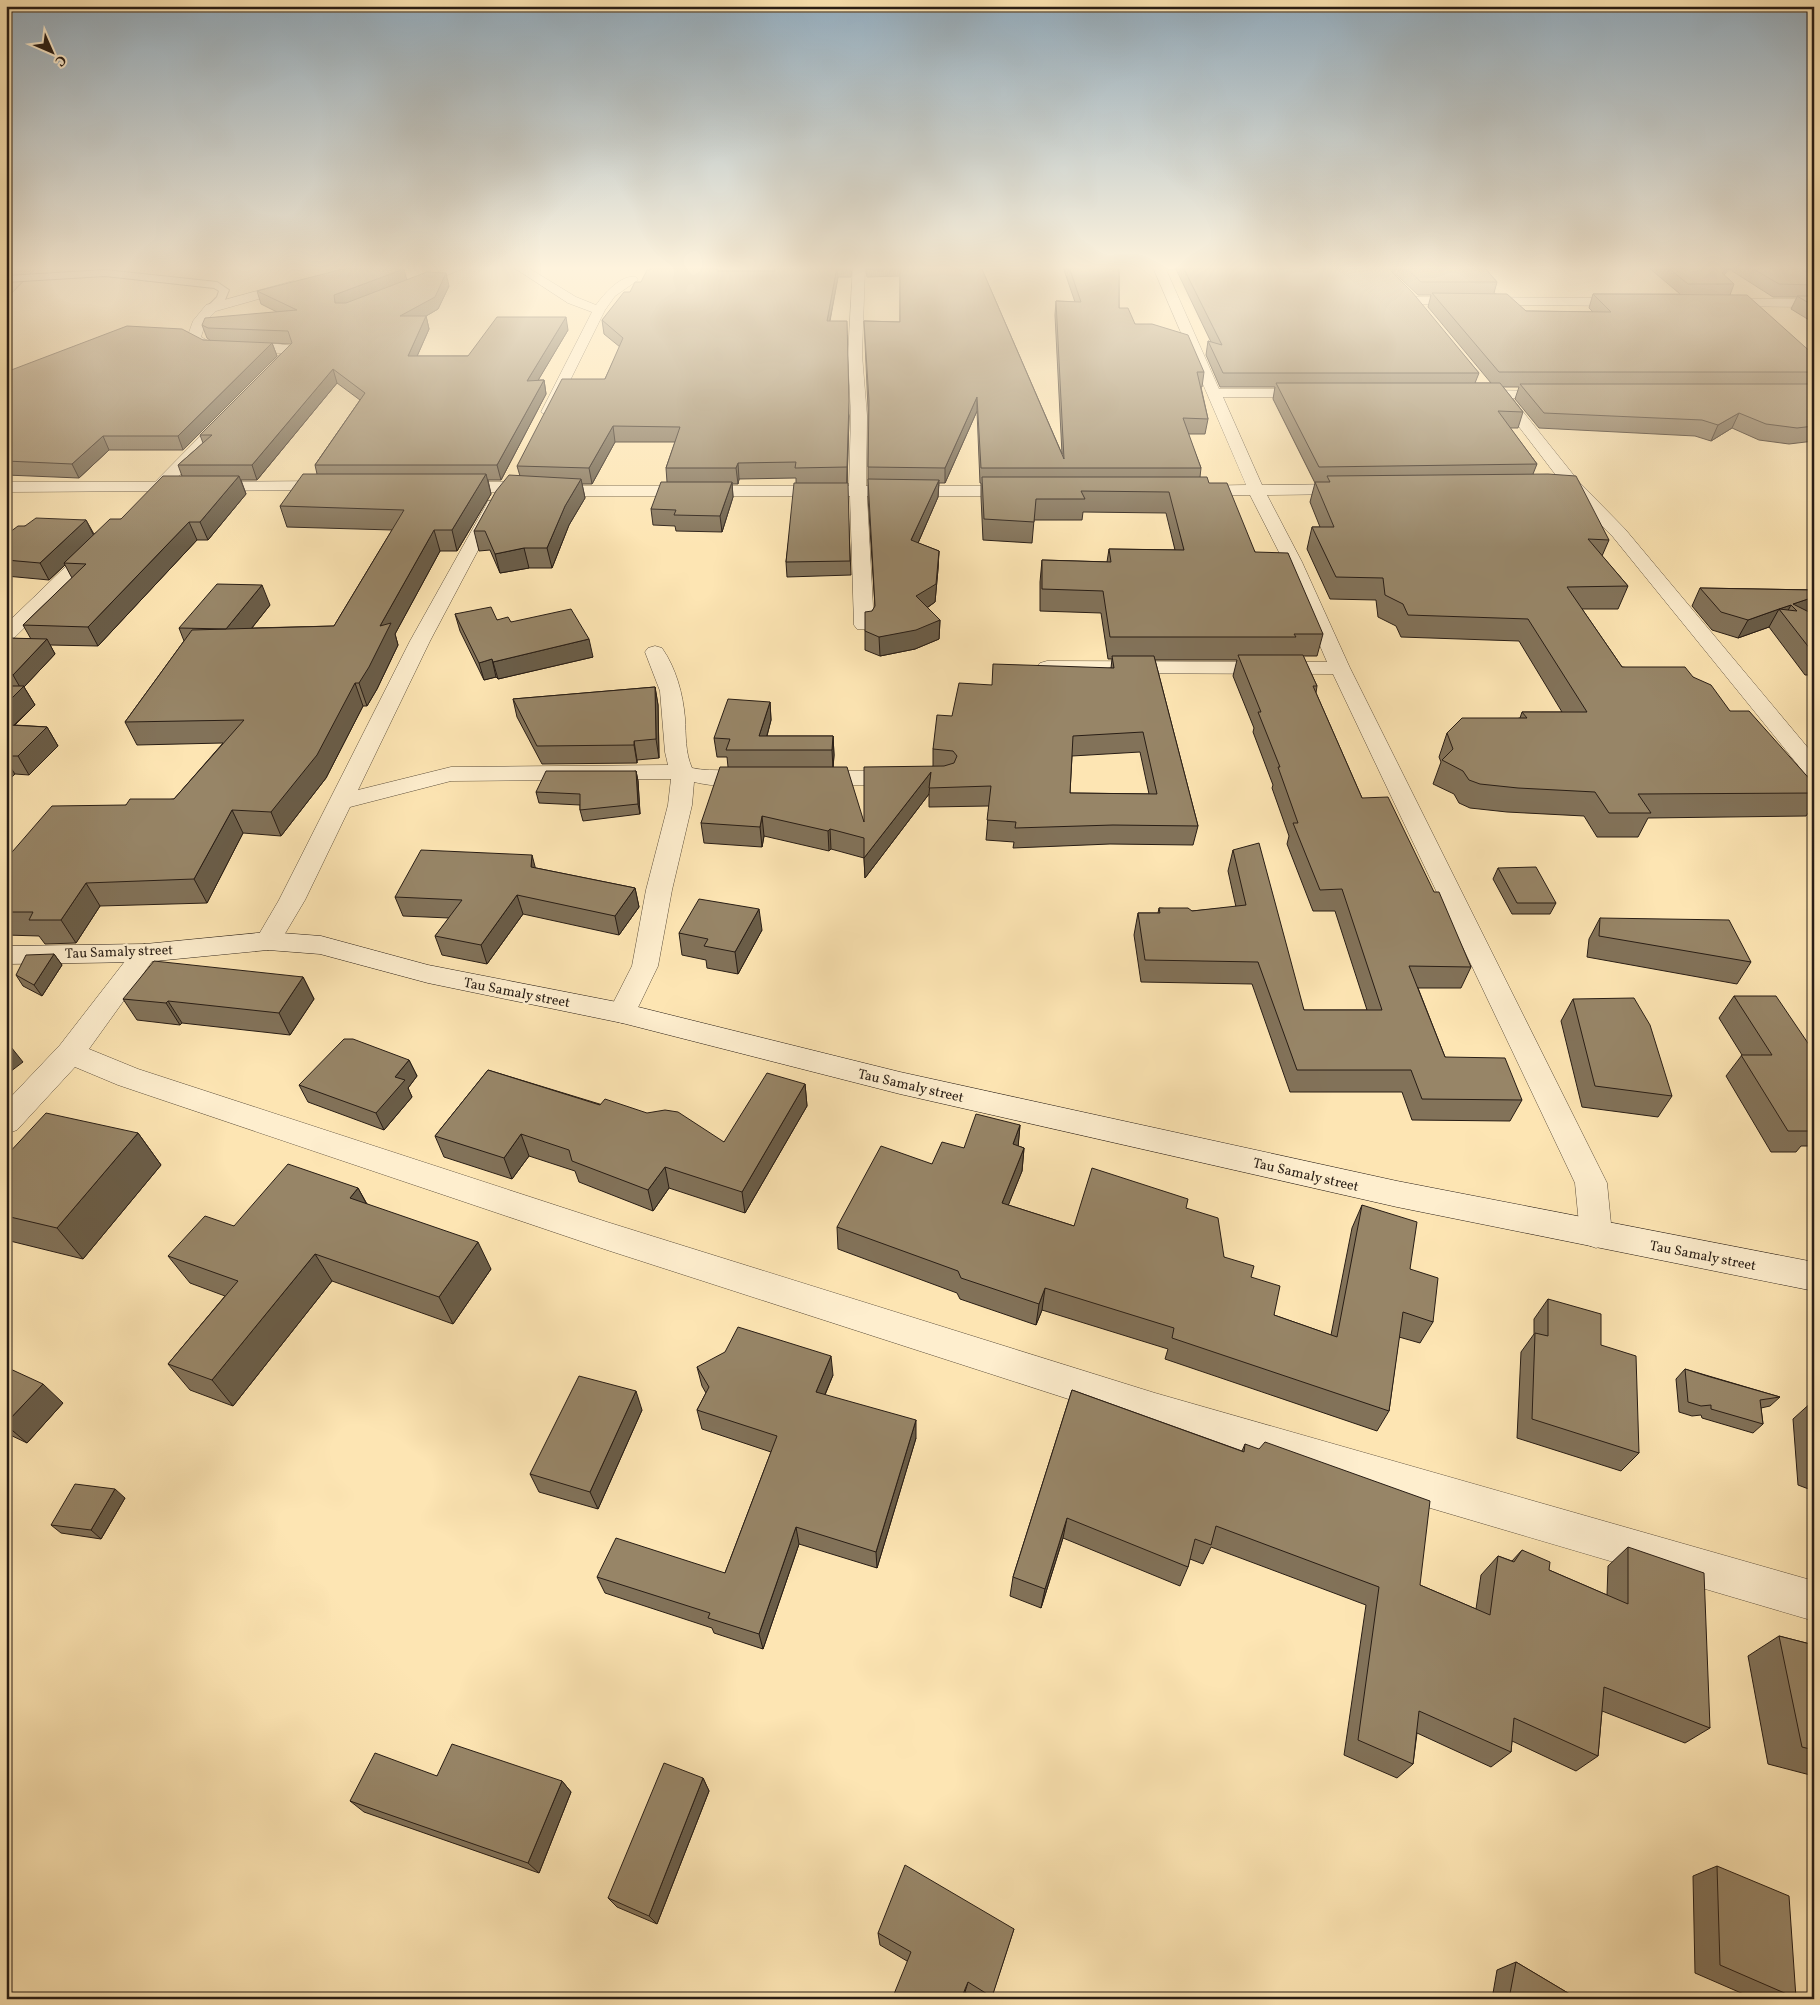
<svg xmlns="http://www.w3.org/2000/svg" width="1820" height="2005" font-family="Vollkorn,serif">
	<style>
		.green { fill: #d9c398; stroke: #807056 }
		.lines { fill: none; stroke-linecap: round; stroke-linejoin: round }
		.lane-casing { stroke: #5d4f3c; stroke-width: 2 }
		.street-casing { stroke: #5d4f3c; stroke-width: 1 }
		.secondary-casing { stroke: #281d15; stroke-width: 1 }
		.lane { fill: #feeece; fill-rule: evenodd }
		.street { fill: #feeece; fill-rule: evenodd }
		.secondary { fill: #feeece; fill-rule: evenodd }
		.wall { fill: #827259; stroke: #281d15; fill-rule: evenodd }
		.shaded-wall { fill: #6a5d48; stroke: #281d15 }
		.building { fill: #978567; stroke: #281d15; fill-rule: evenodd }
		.labels { text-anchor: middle; stroke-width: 4.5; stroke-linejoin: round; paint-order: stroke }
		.street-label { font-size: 14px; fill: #281d15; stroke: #feeece }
	</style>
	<rect width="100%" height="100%" fill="#fde5b3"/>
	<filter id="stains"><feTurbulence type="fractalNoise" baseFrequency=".004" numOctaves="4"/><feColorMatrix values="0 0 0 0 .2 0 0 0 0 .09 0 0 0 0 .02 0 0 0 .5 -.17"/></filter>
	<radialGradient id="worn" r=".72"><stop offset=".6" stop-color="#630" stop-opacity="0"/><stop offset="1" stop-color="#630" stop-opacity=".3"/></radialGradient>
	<path class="green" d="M6,267H37L6,299Z"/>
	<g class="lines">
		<defs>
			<path id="lane" d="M105,270L217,282L229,290L225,300L211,311L206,308L217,297L219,291L214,288L105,276L6,282V276Z"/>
			<path id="street" d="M383,267H410L404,271L358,278L352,274L358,270Z
				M451,267H467L413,289H405L403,286Z
				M513,267H527L576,297L596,305C604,294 621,274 636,277L638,280L615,296L605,310L553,415L548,416L541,412L592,312L568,303Z
				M853,267H865L862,355L867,416L866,486H1017L1023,487L1025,491L1023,495L1017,496H867L874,625L871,629H857L854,625L850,496H565L508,492H453L447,491L445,487L447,483L453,482H508L565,486H849L851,416L848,355Z
				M1153,267H1165L1219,389H1312L1319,393L1312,397H1223L1262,485L1350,484L1356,485L1358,489L1356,493L1350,494L1267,495L1302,562L1350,668L1607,1183L1612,1234L1607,1244L1596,1248L1585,1244L1580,1234L1575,1183L1333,674L1047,673L1040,671L1037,667L1040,663L1047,661L1327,662L1284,562L1250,495L1193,496L1187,495L1185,491L1187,487L1193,486L1246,485Z
				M294,281L300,285L298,288L216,311L206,321L201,337C228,354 262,339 292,346L295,355L271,380H261L259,377L281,353L208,351L187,338L193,321L206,305Z
				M1414,297L1627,298L1633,302L1627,306L1410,304L1408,301L1410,298Z
				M1718,299H1814V307L1714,306L1712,303L1714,300Z
				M1470,390L1560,391L1562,394L1555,398H1512L1580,483L1625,529L1814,755V777L1806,775L1613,537L1568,491L1497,398L1465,397L1463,394Z
				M229,410L234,412L237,415L234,418L173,482L333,481L339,482L341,486L339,490L6,492V482H155L224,412Z
				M494,500L500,501L502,505L430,641L358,790L451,767L668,765L665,752L660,691L645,652L648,648L655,646L662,648C676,668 683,694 685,718C686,735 685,752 692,768C715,773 740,767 763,773L766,778L763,783C742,788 714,787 694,782L692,805L672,890L658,966L632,1020L622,1023L612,1020L608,1013L632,966L646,890L668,805L671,779L451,781L350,807L305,900L277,947L268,950L259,947L255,941L279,900L410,641L486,505L488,501Z
				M96,542L102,543L105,547L102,551L13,639L6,641V624L90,543Z
				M813,771H902L910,773L913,778L910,783L902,785H813L805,783L802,778L805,773Z
				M145,944L154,947L158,953L89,1049L138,1069L607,1222L1155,1393L1814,1581V1621L1155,1427L607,1250L118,1085L75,1067L17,1130L6,1134V1102L60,1045L136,947Z"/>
			<path id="secondary" d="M268,932L321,936L428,965L622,1003L900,1072L1397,1181L1814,1262V1291L1397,1207L900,1094L622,1023L428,983L320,954L268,950L145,962L6,964V946L145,944Z"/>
		</defs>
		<use href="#lane" class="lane-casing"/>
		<use href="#street" class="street-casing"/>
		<use href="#secondary" class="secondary-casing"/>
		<use href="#lane" class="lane"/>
		<use href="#street" class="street"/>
		<use href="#secondary" class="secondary"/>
	</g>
	<path class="wall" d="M775,267H852L851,277H838L830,321L849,416L847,483L851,575L787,577L786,562L796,483V478L739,479L738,484H732L733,497L722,532L676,531L675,526L653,525L651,509L667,482L666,468L675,442H615L592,484H582L585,498L569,525L552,568H529L500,573L490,550L479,551L474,531L520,476L517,466L605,379L620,347L604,334L602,320L641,282L718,271H775Z
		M865,267H981L1062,454L1055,315L1056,301L1075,302L1063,267H1119V308L1135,324L1204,372L1202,387H1201L1208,419L1205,434H1188L1201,468L1200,477L1209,483L1255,552L1323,634L1317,656H1303L1317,686L1316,693L1362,798L1434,892L1471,967L1461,988H1418L1445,1057L1522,1100L1510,1121L1412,1120L1402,1092H1290L1252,984L1141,982L1134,935L1138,913H1158L1159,908L1192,911L1236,907L1228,871L1233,850L1304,1010H1367L1335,911H1313L1287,844L1289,836L1272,788L1273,785L1253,732L1254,728L1233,676L1237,660H1155L1198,826L1193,845L1110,844L1013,848L1014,842L986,840L989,806L929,807V794L865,878L864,858L831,849L829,851L764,836L762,847L704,843L701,823L728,767L727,757H717L714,738L770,702L771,720L767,736H833L834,755L833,767L864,822L933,766V749L952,716L992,685L1111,668L1112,659H1108L1101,613L1040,611V582L1042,560L1107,562L1109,549L1175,550L1166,513L1083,512L1082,520H1034L1032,543L983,540L981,497V483H980L977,411L945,483H939L938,497L918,543L939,551L938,569L935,602L927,608L940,620L939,639L915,649L880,656L865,650V631L872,611L875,607L868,497V408L864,321L900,322V276L867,277ZM1140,752L1149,794L1070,793L1072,756Z
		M1175,267H1387L1479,373L1475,383H1491L1428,307L1431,295H1418L1388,267H1484L1497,282L1494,293L1526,311L1593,312L1589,308L1593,294H1680L1648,267H1814V323L1791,309L1797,297H1773L1729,269L1724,275L1734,284L1730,295L1814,355V441L1789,444L1759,440L1732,428L1711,441L1695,436L1539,428L1515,399L1519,387H1503L1523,412L1518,428H1510L1537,464L1533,474L1609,540L1602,556L1628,586L1618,609H1582L1622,667L1693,677L1730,711L1814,784V805L1806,816L1648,818L1638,837H1597L1584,816L1507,812L1470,808L1459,803L1454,794L1433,784L1441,762L1439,757L1447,733L1520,718L1522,712H1562L1519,641L1401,637L1396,626L1378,617L1376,600L1330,599L1307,549L1312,527H1320L1310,502L1315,483L1273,399L1275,387H1220L1206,355L1208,341L1211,342Z
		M404,269L406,280L449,286L438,309L426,316L429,329L417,356H468L568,330L538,380H544L546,394L501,480H488L491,494L457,551H440L395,634L398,645L377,689L367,706H363L326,778L281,836L243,833L207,903L100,906L76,943L45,944L39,936L6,935V859L126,805L174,799L223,743L137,745L125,722L184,641L179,628L270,605L252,628L334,626L392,530L287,527L280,506L317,474L315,465L360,400L337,383L257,480H241L246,494L208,540H197L98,646L50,645L55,654L24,687L35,705L15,725L47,727L58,746L29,775L15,774L6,783V638L31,639L23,625L72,578L65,565L49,580L6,576V535L25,526L86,520L94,534L121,519L182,476L178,465L203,443L200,435L291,344L272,343L277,356L183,450H109L79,478L6,475V372L203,340L211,341L207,338L202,325L277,312L261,304L257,291Z
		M1700,588L1814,590V675H1805L1769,627L1738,638L1712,630L1692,606Z
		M455,614L511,622L593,657L498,679L496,677L484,680L460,631Z
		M655,687L658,705L659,758L637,760V763L542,764L517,717L513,699Z
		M636,771L638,781L640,814L583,821L580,810V805L539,803L536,792Z
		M536,868L635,888L639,907L619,935L523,914L487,964L442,955L435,936L449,918L403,916L395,897Z
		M1498,868L1556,903L1550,914H1512L1493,879Z
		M1600,918L1751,962L1737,984L1587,957L1589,939Z
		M762,930L738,974L707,968L706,960L682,955L679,933Z
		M54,954L62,965L42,996L23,986L16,975Z
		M303,977L314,999L290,1035L182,1023L180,1025L137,1020L123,999Z
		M1734,996L1814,1052V1146H1801L1796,1152H1771L1726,1076L1742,1055L1719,1018Z
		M1573,999L1672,1096L1658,1117L1582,1107L1561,1021Z
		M409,1060L417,1076L408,1088L412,1097L384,1130L308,1102L299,1085Z
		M488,1070L724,1142L805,1084L807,1106L745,1213L669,1188L653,1211L579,1182L575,1171L529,1156L512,1179L444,1157L435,1136Z
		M1020,1125L1018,1146L1024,1148L1022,1171L1008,1205L1074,1226L1186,1208L1224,1257L1251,1277L1274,1315L1331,1335L1352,1228L1362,1205L1410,1269L1433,1322L1420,1343L1399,1337L1389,1411L1377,1431L1165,1359L1168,1349L1042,1310L1036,1325L960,1299L957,1293L838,1249L837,1227L932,1164L964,1148Z
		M138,1133L161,1165L83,1259L6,1240V1156Z
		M358,1188L367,1204L491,1269L453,1324L332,1281L233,1406L190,1390L168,1364L225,1296L190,1283L168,1256L234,1226Z
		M1548,1299L1601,1345L1639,1453L1621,1471L1517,1438L1521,1352L1534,1334V1319Z
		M6,1357L12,1363L7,1368L63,1403L27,1443L6,1433Z
		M697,1367L833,1375L825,1395L916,1438L877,1568L799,1544L763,1649L714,1633L712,1628L605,1593L597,1577L725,1573L771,1452L702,1429L697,1410L706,1393L702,1386Z
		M1685,1369L1780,1397L1770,1406L1761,1408L1763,1424L1753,1433L1702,1418L1701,1415L1692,1416L1679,1412L1676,1379Z
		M1072,1390L1242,1451L1245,1444L1420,1585L1476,1609L1481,1575L1498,1556L1512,1561L1522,1550L1549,1570L1607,1595L1608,1566L1628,1547L1710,1728L1685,1743L1602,1711L1598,1756L1576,1771L1512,1741L1511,1752L1491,1767L1417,1733L1413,1764L1397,1778L1344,1755L1366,1605L1211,1547L1203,1564L1190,1559L1188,1567L1180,1586L1063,1538L1041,1608L1010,1596L1013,1577Z
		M1814,1400V1491L1798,1485L1793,1419Z
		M642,1410L598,1509L539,1492L530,1474Z
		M125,1498L101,1539L61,1533L51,1525Z
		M1779,1636L1814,1645V1776L1768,1764L1748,1656Z
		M437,1776L562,1781L571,1792L539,1873L364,1812L350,1801Z
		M703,1778L709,1791L657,1924L617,1907L608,1898Z
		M1717,1866L1796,1998L1755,1999L1695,1973L1693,1876Z
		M1014,1929L991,1999H975L965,1992L907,1961L880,1945L878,1933Z
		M1516,1962L1578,1999H1492L1497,1970Z"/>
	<path class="shaded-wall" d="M837,267L838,277L827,335V321Z
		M1727,267H1730L1717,285L1722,273Z
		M404,269L407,281L339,316L335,303L334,295Z
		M446,273L449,286L438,309L404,329L400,316Z
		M426,316L429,329L411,370L408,356Z
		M566,317L568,330L530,394L527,381Z
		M847,335L849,416L847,483Z
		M272,343L277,356L183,450L178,436Z
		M333,369L337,383L257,480L252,465Z
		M544,380L546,394L501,480L497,465Z
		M977,397V411L945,483V468Z
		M1739,413L1732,428L1711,441L1718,425Z
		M613,426L615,442L592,484L589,468Z
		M103,436L109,450L79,478L72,464Z
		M738,463L739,479L738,484L736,468Z
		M486,474L491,494L457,551L452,530Z
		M239,476L246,494L208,540L200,522Z
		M581,479L585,498L569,525L552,568L547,548L565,506Z
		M939,480L938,497L911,559V540Z
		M732,482L733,497L722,532L720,516Z
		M86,520L94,536L64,563L65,565L49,580L40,563Z
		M189,522L197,540L98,646L88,627Z
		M434,530L440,551L395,634L398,645L377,689L367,706L359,683L380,626Z
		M524,548L529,568L500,573L495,554Z
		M939,551L938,569L935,602L916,615V596Z
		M262,585L270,605L235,649L226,629Z
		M1814,597L1813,611L1793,619L1797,611L1793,604Z
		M1791,605L1785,616L1779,609Z
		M1779,609L1769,627L1738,638L1748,620Z
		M940,620L939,639L915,649L880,656L879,637Z
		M47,639L55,654L24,687L35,705L14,725L24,740L6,720V704L21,689L13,675Z
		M589,639L593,657L498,679L493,662Z
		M492,659L496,677L484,680L479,663Z
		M355,683L363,706L326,778L281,836L271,812Z
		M655,687L658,705L659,758L656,739Z
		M770,702L771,720L763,750L759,736Z
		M47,727L58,746L29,775L18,756Z
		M833,736L834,755L833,769L832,750Z
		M634,741L637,760V763L634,745Z
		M6,761L15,774L6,783Z
		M636,771L638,781L640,814L638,804Z
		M931,772L929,794L865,878L864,858Z
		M232,810L243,833L207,903L194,879Z
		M762,816L764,836L762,847L760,827Z
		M830,829L831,849L829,851L828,831Z
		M532,855L537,874L531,867Z
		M86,883L100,906L76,943L61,920Z
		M635,888L639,907L619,935L615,916Z
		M517,895L523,914L487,964L481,945Z
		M759,909L762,930L738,974L735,952Z
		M54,954L62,965L42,996L34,985Z
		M303,977L314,999L290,1035L279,1013Z
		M6,998L11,1004L6,1011Z
		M168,1001L182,1023L180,1025L166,1003Z
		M6,1042H7L23,1062L6,1075Z
		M409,1060L417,1076L408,1088L412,1097L384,1130L376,1113L395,1077Z
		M805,1084L807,1106L745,1213L742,1192Z
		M1020,1125L1018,1148L1013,1144Z
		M138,1133L161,1165L83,1259L57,1228Z
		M521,1134L529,1156L512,1179L504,1158Z
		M1024,1148L1022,1171L1000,1226L1002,1203Z
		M665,1167L669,1188L653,1211L648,1190Z
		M358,1188L373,1216L350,1198Z
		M478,1242L491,1269L453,1324L439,1297Z
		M315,1254L332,1281L233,1406L212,1380Z
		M1045,1288L1042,1310L1036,1325L1039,1304Z
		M831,1356L833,1375L818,1411L816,1392Z
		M6,1357L12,1363L6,1368Z
		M43,1384L63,1403L27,1443L6,1425V1423Z
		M636,1391L642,1410L598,1509L590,1492Z
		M916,1420V1438L877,1568L876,1552Z
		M115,1489L125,1498L101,1539L91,1530Z
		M1067,1518L1063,1538L1041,1608L1045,1589Z
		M796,1527L799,1544L763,1649L759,1634Z
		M703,1778L709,1791L657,1924L649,1916Z
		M562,1781L571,1792L539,1873L528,1863Z
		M968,1982L963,1999H961Z"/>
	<path class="building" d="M351,267H380L404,269L334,295L335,303H346L427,272L446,273L435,297L400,316H426L408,356H468L497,317H566L527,381L544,380L497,465H315L365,393L333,369L252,465H178L212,435H200L292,343L288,331L208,328L202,325L205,318L297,310L257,291Z
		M652,267H716L718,271H775V267H837L827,321H847L849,401L847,467L795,468L796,462L738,463L736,468H666L680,427L613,426L589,468L517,466L562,379H605L623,338L602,320L624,292H630L635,282H641L647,270H650Z
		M900,267H981L1064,459L1056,301L1081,302L1069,267H1119V308H1128L1135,324H1152L1188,335L1204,372H1197L1208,419L1183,418L1201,468H981L977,397L945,468L868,467L869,401L864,321L900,322Z
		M1183,267H1387L1412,292L1479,373H1223L1208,341L1222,345Z
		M1405,267H1484L1497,282H1421Z
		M1667,267H1727L1722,273L1734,284H1688Z
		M1750,267H1798L1814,277V285L1779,284Z
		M1432,293L1507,294L1526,311L1611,312L1593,294L1747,295L1814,355V372H1499Z
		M1797,296H1814V306Z
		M127,326L182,329L203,340L272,343L178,436H103L72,464L6,461V372Z
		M1276,383H1500L1523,412L1498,411L1537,464L1319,467Z
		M1520,384H1814V426L1797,428L1766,424L1739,413L1718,425L1702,420L1544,413Z
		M303,474H486L452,530H434L380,626L391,623L369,667L359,683H355L317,755L271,812L232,810L194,879L86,883L61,920H29L33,912H6V859L52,806L126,805L130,799H174L244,720L125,722L192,630L334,626L404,510L280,506Z
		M1548,474L1576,476L1609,540L1588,539L1628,586L1567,587L1622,667H1685L1693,677L1711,685L1730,711H1749L1814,784V793L1638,794L1651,813H1609L1595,792L1518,788L1480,784L1469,780L1463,771L1442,760L1453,749L1447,733L1462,718H1527L1522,712H1587L1528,619L1408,615L1403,604L1385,595L1383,578L1336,577L1312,527H1334L1315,482H1330L1327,476Z
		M509,475L581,479L565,506L547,548H524L495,554L485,531H474L496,491Z
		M163,476H239L200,522H189L88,627L23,625L86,564L64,563L110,519H121Z
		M982,477H1207L1209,483H1227L1255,552L1288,553L1323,634H1294L1296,637H1110L1103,591L1042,589V560L1111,562L1109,549L1184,550L1169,492L1081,491L1085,499H1036L1034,522L984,519Z
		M868,479L939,480L911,540L939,551L936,584L916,596L940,620L916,630L879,637L865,631V612L872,611L875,606Z
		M661,482H732L720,516L674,515L676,510L651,509Z
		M794,483H848L850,561L786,562Z
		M36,518L86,520L40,563L6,560V535L18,526H25Z
		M217,584L262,585L226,629L179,628Z
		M1700,588L1814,590V597L1793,604L1811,613L1814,610V654L1779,609L1748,620L1721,612ZM1791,605L1797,611L1779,609Z
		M491,607L497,620L508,617L511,622L571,609L589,639L493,662L492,659L479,663L455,614Z
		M6,638L47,639L13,675L6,674Z
		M1238,655H1303L1317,686H1313L1362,798L1388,797L1434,892H1439L1471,967L1409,966L1445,1057L1505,1058L1522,1100L1422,1099L1411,1070H1297L1258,962L1145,960L1138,913H1160L1159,908H1188L1192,911L1246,905L1233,850L1259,843L1304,1010H1382L1342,889L1320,890L1293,823H1298L1278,767H1280L1258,712H1261Z
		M1112,656H1154L1198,826L1113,825L1015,828L1016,822L987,820L991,786L929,788L931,772L864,858V838L830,829L828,831L762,816L760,827L701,823L720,767H847L864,822V767L944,766L954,763L957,756L953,751L933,749L937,715L952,716L959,683L992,685L993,664L1114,668ZM1143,732L1157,794L1070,793L1073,736Z
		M6,686H24L6,704Z
		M655,687L656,739L634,741V745L537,746L513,699Z
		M728,699L770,702L759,736H833L832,750H726L730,739L714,738Z
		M6,716L12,722L9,725L47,727L18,756H6Z
		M546,771H636L638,804L580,810V794L536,792Z
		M421,850L532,855L531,867L635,888L615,916L517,895L481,945L435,936L462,900L395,897Z
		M1536,867L1556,903H1517L1498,868Z
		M699,899L759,909L735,952L704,946L708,939L679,933Z
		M1600,918L1729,920L1751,962L1599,936Z
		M54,954L34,985L16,975L26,955Z
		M154,961L303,977L279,1013L168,1001L166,1003L123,999Z
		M1734,996H1776L1814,1052V1131H1788L1741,1055H1772Z
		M1634,998L1650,1025L1672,1096L1595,1086L1573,999Z
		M344,1039H353L409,1060L395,1077L405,1080L376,1113L299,1085Z
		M488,1070L600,1105L605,1099L647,1113L665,1110L678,1112L724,1142L767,1073L805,1084L742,1192L665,1167L648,1190L572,1161L569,1150L521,1134L504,1158L435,1136Z
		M46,1113L138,1133L57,1228L6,1216V1156Z
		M976,1114L1020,1125L1013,1144L1024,1148L1002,1203L1074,1226L1092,1168L1188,1199L1186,1208L1218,1218L1224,1257L1254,1266L1251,1277L1280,1286L1274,1315L1337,1337L1362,1205L1417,1222L1410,1269L1438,1278L1433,1322L1403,1312L1389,1411L1172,1338L1174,1328L1045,1288L1039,1304L961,1278L958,1271L837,1227L881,1146L932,1164L942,1142L964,1148Z
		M288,1164L358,1188L350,1198L478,1242L439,1297L315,1254L212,1380L168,1364L238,1281L168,1256L205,1216L234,1226Z
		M1548,1299L1601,1314V1345L1636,1356L1639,1453L1532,1419L1535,1333L1548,1336Z
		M738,1327L831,1356L816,1392L916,1420L876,1552L796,1527L759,1634L708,1618L710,1613L597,1577L616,1538L725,1573L777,1436L697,1410L709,1387L697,1367L725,1352Z
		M6,1367L43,1384L6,1423Z
		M1685,1369L1707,1376L1780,1397L1760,1400L1763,1424L1711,1409V1405L1701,1406L1688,1402Z
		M579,1376L636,1391L590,1492L530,1474Z
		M1072,1390L1244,1452L1245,1444L1259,1449L1265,1442L1430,1501L1420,1585L1490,1615L1498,1556L1514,1562L1522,1550L1550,1562L1549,1570L1628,1604V1547L1704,1573L1710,1728L1604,1687L1598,1756L1514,1718L1511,1752L1419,1711L1413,1764L1358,1740L1379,1587L1216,1526L1211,1545L1195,1539L1188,1567L1067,1518L1045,1589L1013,1577Z
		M75,1484L115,1489L91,1530L51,1525Z
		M1779,1636L1814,1645V1750L1802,1747Z
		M452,1744L562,1781L528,1863L350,1801L375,1753L437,1776Z
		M664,1763L703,1778L649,1916L608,1898Z
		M905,1865L1014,1929L992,1997L968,1982L961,1999H892L911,1952L878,1933Z
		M1717,1866L1789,1896L1796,1998L1720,1965Z
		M1516,1962L1578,1999H1509Z"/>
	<linearGradient id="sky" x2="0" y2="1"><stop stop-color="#93acbd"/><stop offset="0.49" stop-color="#fef3dd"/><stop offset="1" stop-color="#fef3dd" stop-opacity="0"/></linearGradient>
	<rect width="1820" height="547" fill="url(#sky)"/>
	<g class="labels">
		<g class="street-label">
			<text transform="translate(119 951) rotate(-2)" y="5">Tau Samaly street</text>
			<text transform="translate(517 992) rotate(11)" y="5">Tau Samaly street</text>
			<text transform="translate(911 1085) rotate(13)" y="5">Tau Samaly street</text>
			<text transform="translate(1306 1174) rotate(13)" y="5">Tau Samaly street</text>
			<text transform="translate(1703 1255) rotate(11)" y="5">Tau Samaly street</text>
		</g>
	</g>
	<rect width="1820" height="2005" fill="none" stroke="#fde5b3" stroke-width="25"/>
	<rect x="8" y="8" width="1805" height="1990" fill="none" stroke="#281d15" stroke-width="2.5"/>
	<rect x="12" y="12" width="1795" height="1980" fill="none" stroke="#281d15"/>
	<g transform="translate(52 52) rotate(135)" stroke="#feeece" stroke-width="4" paint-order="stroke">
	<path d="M0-4L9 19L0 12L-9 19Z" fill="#281d15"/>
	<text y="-8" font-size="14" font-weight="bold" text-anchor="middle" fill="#281d15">С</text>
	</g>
	<rect width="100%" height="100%" filter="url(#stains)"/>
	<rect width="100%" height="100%" fill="url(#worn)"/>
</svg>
